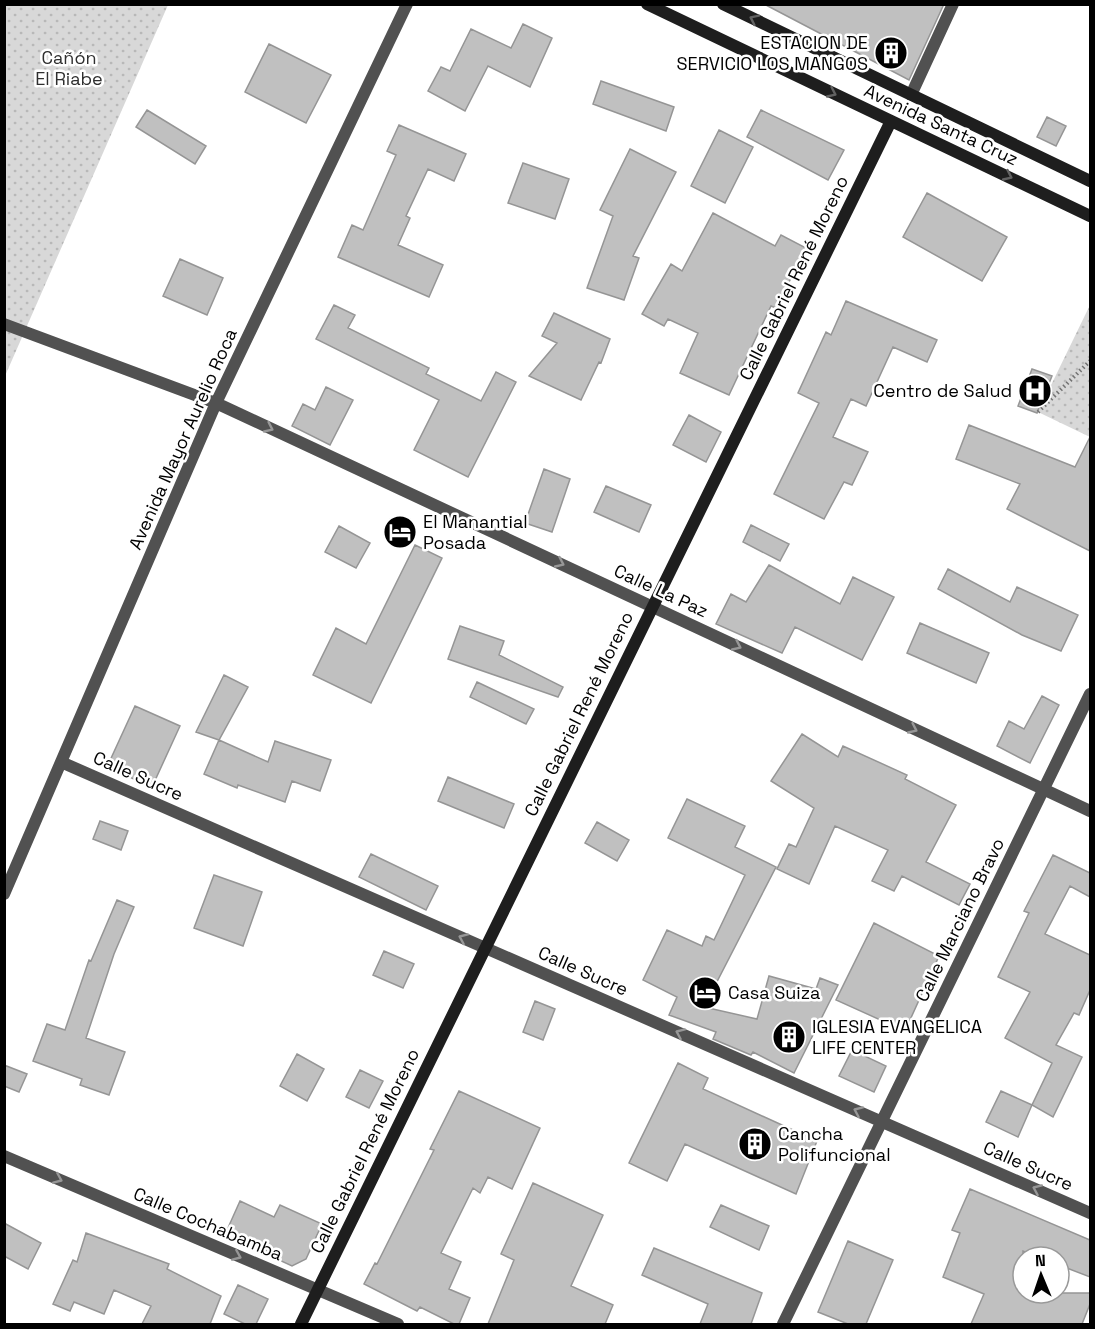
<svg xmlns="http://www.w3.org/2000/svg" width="1095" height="1329" font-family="'Space Grotesk',sans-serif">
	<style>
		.park { fill: url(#park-dots) }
		.building { fill: #c0c0c0; stroke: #959595; stroke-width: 1.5 }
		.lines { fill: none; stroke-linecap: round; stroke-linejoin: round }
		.path { stroke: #737373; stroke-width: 4; stroke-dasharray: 1.5 3; stroke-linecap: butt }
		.street { stroke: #515151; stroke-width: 12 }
		.secondary { stroke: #1e1e1e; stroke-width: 12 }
		.oneway { stroke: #626262 }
		.oneway2 { stroke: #979797 }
		.labels { text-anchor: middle; stroke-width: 5; stroke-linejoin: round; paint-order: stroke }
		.poi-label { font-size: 18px; fill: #000; stroke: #fff; text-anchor: start }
		.park-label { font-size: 18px; fill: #2f2f2f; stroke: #fff }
		.street-label { font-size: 18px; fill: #000; stroke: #fff }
	</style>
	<defs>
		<pattern id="park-dots" width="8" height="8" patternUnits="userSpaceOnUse" patternTransform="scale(1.5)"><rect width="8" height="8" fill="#d8d8d8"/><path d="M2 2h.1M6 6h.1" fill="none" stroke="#b8b8b8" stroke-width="1.8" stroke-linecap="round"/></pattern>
	</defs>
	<rect width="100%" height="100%" fill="#fff"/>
	<path class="park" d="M5,5H168L5,376Z
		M1090,305V437L1038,412Z"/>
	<path class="building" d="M764,4H944L909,80Z
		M523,24L552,38L530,87L488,66L465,111L428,91L441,67L450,71L471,29L511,48Z
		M269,44L331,75L306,123L245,92Z
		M601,81L674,107L666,131L593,104Z
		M147,110L206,146L195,164L136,127Z
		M761,110L844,150L828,180L747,137Z
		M1047,117L1066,126L1056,146L1037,137Z
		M399,125L466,154L454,181L428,169L406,216L410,218L398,245L443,265L429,297L338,257L352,225L363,230L396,155L387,151Z
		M719,130L753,147L725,203L691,186Z
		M630,149L676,172L633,256L639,258L624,300L587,288L613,216L600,210Z
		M523,163L569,179L555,219L508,203Z
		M927,193L1007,237L982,281L903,237Z
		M713,213L775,246L781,235L806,248L776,308L771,306L729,395L680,373L698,333L668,319L664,326L642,314L671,264L682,271Z
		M180,259L223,278L207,315L163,296Z
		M846,301L937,340L927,362L893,347L866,406L851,399L833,437L868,452L852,485L844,482L824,519L774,494L819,403L798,393L826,332L831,335Z
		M334,305L355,315L348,328L429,368L426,374L481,401L496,372L516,382L468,477L414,450L439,400L316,339Z
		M554,313L610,339L601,363L599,362L581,400L529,376L557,343L542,336Z
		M1032,369L1052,376L1037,413L1018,406Z
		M326,387L353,400L330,445L292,426L303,404L315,410Z
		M689,415L721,432L706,462L673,445Z
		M969,425L1075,467L1090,437V551L1007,509L1020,484L956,459Z
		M544,469L570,479L552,532L525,523Z
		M606,486L651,505L639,532L594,512Z
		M751,525L789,544L780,561L743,542Z
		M339,526L370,543L356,568L325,552Z
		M415,545L442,558L371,703L313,675L336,628L366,644Z
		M769,565L840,604L853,577L894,597L862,660L795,627L782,653L716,624L731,594L746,602Z
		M948,569L1010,602L1017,587L1078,615L1061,651L1022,635L938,589Z
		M920,623L989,653L976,683L907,653Z
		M460,626L504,641L499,655L563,687L558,697L448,659Z
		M224,675L248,687L219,740L196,732Z
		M477,682L534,709L526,724L470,697Z
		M1042,696L1059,705L1030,763L997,746L1009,721L1024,729Z
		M135,706L180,726L152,787L107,767Z
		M802,734L838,757L843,746L907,775L905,779L956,805L926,862L970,884L959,905L902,876L894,891L872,881L888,850L835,826L809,884L777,869L789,844L796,847L814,808L771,781Z
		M219,740L268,762L275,741L331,760L320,791L292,781L285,802L238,785L237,788L204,774Z
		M448,777L514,804L504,828L438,801Z
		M687,799L745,826L735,847L776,867L704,1007L757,1019L769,976L816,989L820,978L838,985L794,1073L753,1052L751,1055L713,1039L716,1032L669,1015L677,997L643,980L667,930L702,946L706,936L714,940L745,875L668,838Z
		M100,821L128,831L121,850L93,839Z
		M597,822L629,840L617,861L585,843Z
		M371,854L438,886L426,910L359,877Z
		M1053,855L1090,873V897L1070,886L1045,934L1090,955V990L1079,1015L1074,1013L1056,1045L1082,1057L1053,1117L1032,1105L1052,1063L1005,1038L1030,992L998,977L1029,913L1024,911Z
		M214,875L262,892L243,946L194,928Z
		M117,900L134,907L114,954L86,1038L125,1052L109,1095L80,1085L82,1079L33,1061L47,1024L65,1030L89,960L91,961Z
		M874,923L939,956L905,1031L836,1000Z
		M384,951L414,964L403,988L373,975Z
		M535,1001L555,1009L543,1040L523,1032Z
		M852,1050L886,1066L874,1092L839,1076Z
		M297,1054L324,1069L307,1101L280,1086Z
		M678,1063L708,1078L703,1089L817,1141L796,1194L685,1144L667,1181L629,1163Z
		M4,1065L27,1074L19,1092L4,1086Z
		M360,1070L383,1081L369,1108L346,1097Z
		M459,1091L540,1128L512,1189L488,1177L480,1193L473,1188L441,1253L461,1262L449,1289L470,1298L459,1324H454L420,1307L417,1311L364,1284L375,1263L377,1264L434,1150L430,1149Z
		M1001,1091L1032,1105L1018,1137L986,1122Z
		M533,1183L603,1215L571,1286L613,1305L605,1324H488L514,1260L501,1254Z
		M970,1189L1090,1240V1277L1059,1265V1257H1039L1023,1251V1293H1090V1304L1082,1324H971L984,1294L943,1277L960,1233L952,1230Z
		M240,1201L274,1217L280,1205L322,1224L306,1259L292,1266L264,1253L267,1248L227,1230Z
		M721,1205L769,1226L759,1250L710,1227Z
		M4,1223L41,1243L28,1269L4,1256Z
		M86,1233L169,1264L167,1269L221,1296L210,1324H142L151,1306L114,1290L104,1314L74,1302L70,1311L53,1304L73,1260L77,1262Z
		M848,1241L893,1260L866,1324H848L818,1312Z
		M654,1248L762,1293L751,1324H700L708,1304L642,1275Z
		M238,1285L268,1299L256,1324H245L224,1314Z"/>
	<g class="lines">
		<path class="path" d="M1038,412L1090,361"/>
		<path class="street" d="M911,95L953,4
			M4,324L216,403L1090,811
			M61,762L1090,1213
			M4,894L216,403L407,4
			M4,1156L398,1324
			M783,1324L1090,694"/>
		<path class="secondary" d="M647,4L1090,216
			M723,4L1090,181
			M301,1324L891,121"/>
	</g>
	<defs><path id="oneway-chevron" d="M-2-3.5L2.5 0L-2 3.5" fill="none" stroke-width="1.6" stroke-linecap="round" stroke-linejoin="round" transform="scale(1.5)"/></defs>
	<g class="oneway">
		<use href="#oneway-chevron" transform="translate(754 19) rotate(-154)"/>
		<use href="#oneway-chevron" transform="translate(832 93) rotate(25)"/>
		<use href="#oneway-chevron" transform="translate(1008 176) rotate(25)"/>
	</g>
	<g class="oneway2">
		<use href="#oneway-chevron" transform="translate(269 428) rotate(25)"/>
		<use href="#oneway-chevron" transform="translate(560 563) rotate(25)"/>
		<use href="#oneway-chevron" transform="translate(737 646) rotate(25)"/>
		<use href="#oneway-chevron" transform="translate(913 729) rotate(25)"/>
		<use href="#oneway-chevron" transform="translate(463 938) rotate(-156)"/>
		<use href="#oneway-chevron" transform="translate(680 1033) rotate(-156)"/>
		<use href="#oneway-chevron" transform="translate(858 1111) rotate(-156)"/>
		<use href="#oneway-chevron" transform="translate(58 1179) rotate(23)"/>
		<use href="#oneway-chevron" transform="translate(1037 1189) rotate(-156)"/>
		<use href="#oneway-chevron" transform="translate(237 1256) rotate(23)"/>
	</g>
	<defs>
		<symbol id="building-disc" viewBox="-11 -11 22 22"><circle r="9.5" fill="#000" stroke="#fff"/><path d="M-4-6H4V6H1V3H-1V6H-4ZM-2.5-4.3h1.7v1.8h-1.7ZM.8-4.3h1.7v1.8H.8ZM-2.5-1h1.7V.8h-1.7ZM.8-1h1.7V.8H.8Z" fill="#fff"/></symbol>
		<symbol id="hospital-disc" viewBox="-11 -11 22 22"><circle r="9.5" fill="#000" stroke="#fff"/><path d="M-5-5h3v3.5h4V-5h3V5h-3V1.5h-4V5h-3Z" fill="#fff"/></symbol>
		<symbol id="hotel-disc" viewBox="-11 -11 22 22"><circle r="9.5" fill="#000" stroke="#fff"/><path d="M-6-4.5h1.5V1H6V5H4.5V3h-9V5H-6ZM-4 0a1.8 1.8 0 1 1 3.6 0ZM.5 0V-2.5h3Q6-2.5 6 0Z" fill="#fff"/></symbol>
	</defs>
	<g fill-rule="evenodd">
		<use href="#building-disc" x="872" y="34" width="38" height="38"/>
		<use href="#hospital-disc" x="1016" y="372" width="38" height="38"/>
		<use href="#hotel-disc" x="381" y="513" width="38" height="38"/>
		<use href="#hotel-disc" x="686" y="974" width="38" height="38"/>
		<use href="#building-disc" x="770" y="1018" width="38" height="38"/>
		<use href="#building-disc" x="736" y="1125" width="38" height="38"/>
	</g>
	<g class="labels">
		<g class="poi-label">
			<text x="868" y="49" text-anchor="end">ESTACION DE<tspan x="868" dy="21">SERVICIO LOS MANGOS</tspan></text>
			<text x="1012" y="397" text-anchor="end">Centro de Salud</text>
			<text x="423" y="528">El Manantial<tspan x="423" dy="21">Posada</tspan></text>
			<text x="728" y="999">Casa Suiza</text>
			<text x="812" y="1033">IGLESIA EVANGELICA<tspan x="812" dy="21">LIFE CENTER</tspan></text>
			<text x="778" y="1140">Cancha<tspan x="778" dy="21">Polifuncional</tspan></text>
		</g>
		<g class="park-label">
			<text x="69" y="64">Cañón<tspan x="69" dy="21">El Riabe</tspan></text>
		</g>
		<g class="street-label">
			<text transform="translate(941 125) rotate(25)" y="6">Avenida Santa Cruz</text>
			<text transform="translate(794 278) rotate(-64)" y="6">Calle Gabriel René Moreno</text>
			<text transform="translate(183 439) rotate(-66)" y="6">Avenida Mayor Aurelio Roca</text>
			<text transform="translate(661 591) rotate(25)" y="6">Calle La Paz</text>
			<text transform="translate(579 714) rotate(-64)" y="6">Calle Gabriel René Moreno</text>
			<text transform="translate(138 776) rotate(24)" y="6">Calle Sucre</text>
			<text transform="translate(960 920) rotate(-64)" y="6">Calle Marciano Bravo</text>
			<text transform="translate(583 971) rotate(24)" y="6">Calle Sucre</text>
			<text transform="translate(365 1151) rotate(-64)" y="6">Calle Gabriel René Moreno</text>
			<text transform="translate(1028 1166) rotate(24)" y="6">Calle Sucre</text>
			<text transform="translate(208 1224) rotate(23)" y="6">Calle Cochabamba</text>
		</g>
	</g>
	<rect width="1095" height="1329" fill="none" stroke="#000000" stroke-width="12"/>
	<g transform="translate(1041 1275) rotate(358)"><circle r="28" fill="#ffffff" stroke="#999999" stroke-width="1.5"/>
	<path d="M0-4.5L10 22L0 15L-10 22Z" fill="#000000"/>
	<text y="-9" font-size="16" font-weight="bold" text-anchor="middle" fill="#000000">N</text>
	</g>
</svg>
